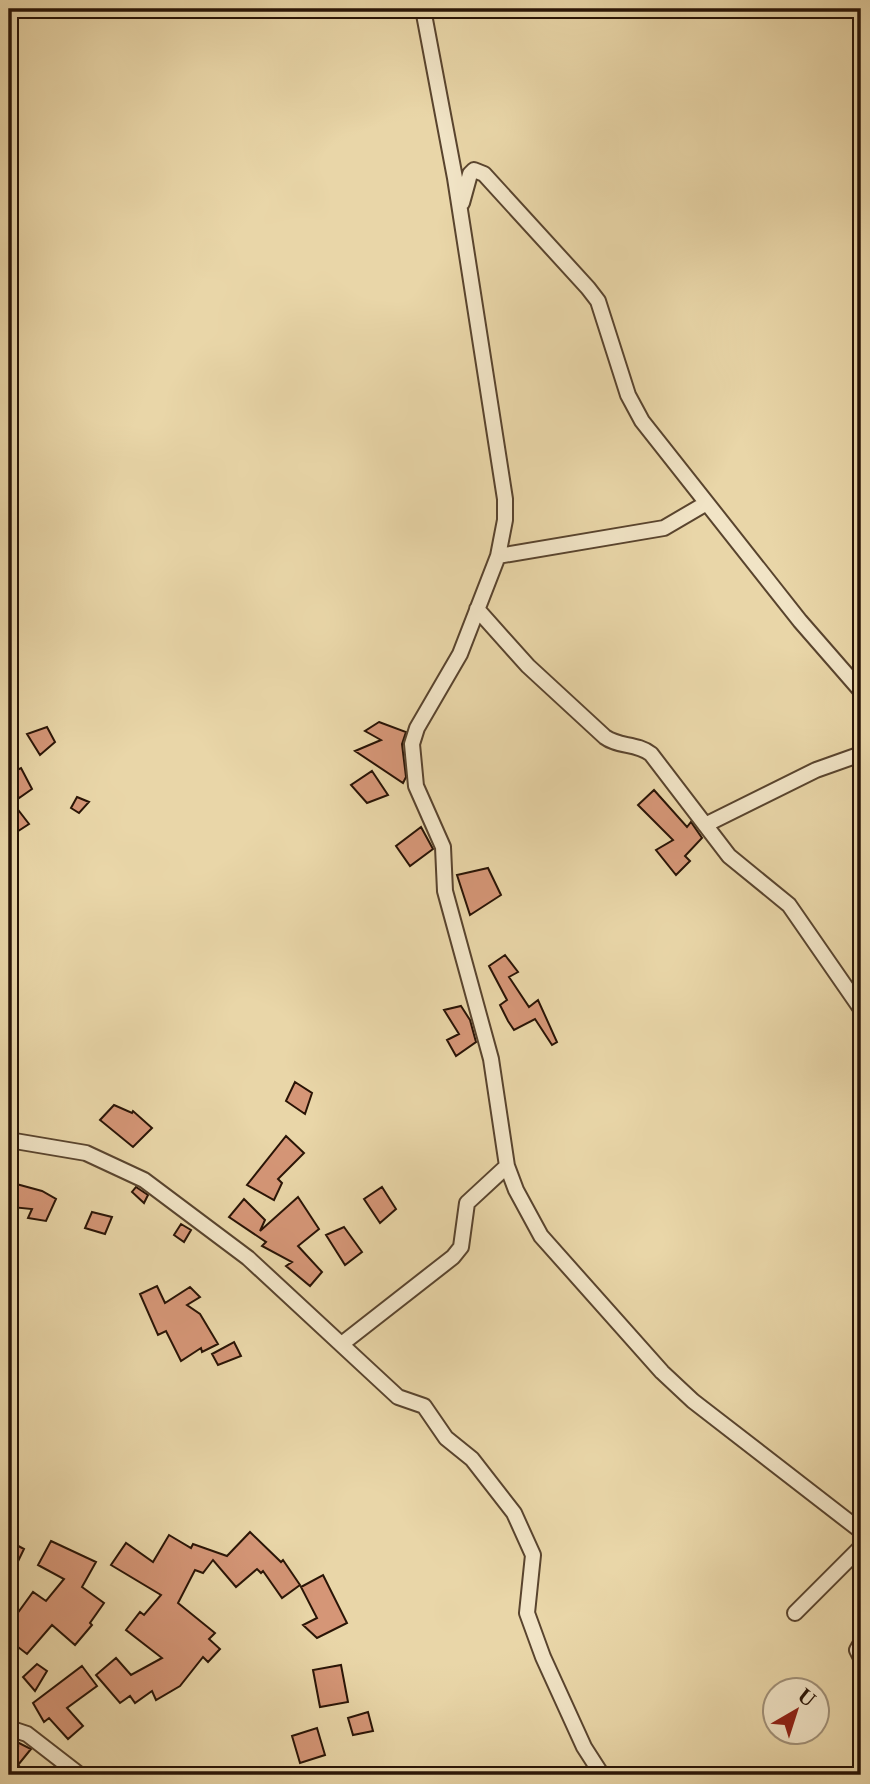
<svg xmlns="http://www.w3.org/2000/svg" width="870" height="1784" font-family="'Libre Caslon Text',serif">
	<style>
		.building { fill: #d59677; stroke: #291406; stroke-width: 2 }
		.lines { fill: none; stroke-linecap: round; stroke-linejoin: round }
		.street-casing { stroke: #59442e; stroke-width: 18 }
		.street { stroke: #f1e4c6; stroke-width: 14 }
	</style>
	<rect width="100%" height="100%" fill="#e9d6a8"/>
	<filter id="stains"><feTurbulence type="fractalNoise" baseFrequency=".00286" numOctaves="4"/><feColorMatrix values="0 0 0 0 .2 0 0 0 0 .09 0 0 0 0 .02 0 0 0 .5 -.17"/></filter>
	<radialGradient id="worn" r=".72"><stop offset=".6" stop-color="#630" stop-opacity="0"/><stop offset="1" stop-color="#630" stop-opacity=".3"/></radialGradient>
	<path class="building" d="M379,722L406,732L402,744L406,777L403,783L355,751L381,740L365,731Z
		M47,727L55,742L40,755L27,734Z
		M21,768L32,789L19,798L9,784V774Z
		M372,771L388,795L367,803L351,785Z
		M654,790L687,827L691,822L702,838L685,856L690,861L676,875L656,850L673,840L638,805Z
		M77,797L89,802L79,813L71,808Z
		M9,798L29,824L9,837Z
		M421,827L433,849L410,866L396,846Z
		M488,868L501,895L470,915L457,875Z
		M505,955L518,972L509,977L529,1007L538,1000L557,1042L552,1045L535,1019L514,1030L508,1021L500,1005L507,1000L489,966Z
		M461,1006L470,1020L476,1042L456,1056L447,1040L459,1034L444,1010Z
		M295,1082L312,1093L305,1114L286,1101Z
		M114,1105L132,1113L133,1111L152,1128L133,1147L100,1120Z
		M286,1136L304,1153L278,1179L282,1183L274,1200L247,1185Z
		M9,1182L42,1191L56,1199L46,1221L28,1218L32,1209L11,1207L15,1196L9,1194Z
		M136,1187L148,1195L144,1203L132,1192Z
		M382,1187L396,1209L380,1223L364,1199Z
		M298,1197L319,1229L298,1246L322,1272L310,1286L286,1266L292,1262L262,1246L266,1242L229,1217L244,1199L265,1220L260,1231Z
		M92,1212L112,1217L105,1234L85,1228Z
		M181,1224L191,1230L184,1242L174,1235Z
		M344,1227L362,1252L345,1265L326,1235Z
		M157,1286L165,1303L190,1287L200,1297L187,1305L200,1314L218,1344L202,1352L201,1348L181,1361L166,1331L158,1335L140,1294Z
		M234,1342L241,1356L218,1365L212,1354Z
		M250,1532L281,1562L283,1560L300,1585L282,1598L263,1571L261,1573L257,1569L236,1587L213,1560L203,1573L195,1570L178,1603L215,1633L209,1639L220,1649L208,1662L203,1657L180,1686L156,1700L152,1691L135,1703L130,1696L120,1703L96,1675L116,1658L131,1675L162,1658L126,1630L140,1612L144,1615L161,1595L111,1565L126,1543L153,1562L169,1535L191,1548L193,1544L227,1556Z
		M9,1541L24,1549L9,1580Z
		M51,1541L96,1562L82,1587L104,1603L90,1623L92,1625L75,1645L52,1625L27,1654L9,1640V1625L33,1592L46,1601L64,1579L38,1565Z
		M323,1575L347,1623L317,1638L303,1625L317,1618L301,1587Z
		M37,1664L47,1671L35,1691L23,1677Z
		M341,1665L348,1702L320,1707L313,1670Z
		M82,1666L97,1686L67,1708L83,1726L68,1739L49,1718L44,1722L33,1703Z
		M368,1712L373,1731L353,1735L348,1718Z
		M317,1728L325,1755L300,1763L292,1736Z
		M9,1738L31,1749L18,1765L28,1775H9V1754L18,1746Z"/>
	<g class="lines">
		<defs>
			<path id="street" d="M423,9L455,178L505,499V520L498,556L460,654L417,728L412,744L416,786L443,847L445,891L491,1059L507,1166L516,1190L541,1236L662,1372L693,1401L861,1531
				M462,203L470,174L474,170L484,174L588,288L598,301L628,395L642,421L800,621L861,691
				M498,556L664,528L705,504
				M477,609L528,666L605,737C618,747 637,743 651,754L729,856L789,905L861,1009
				M705,825L816,770L861,754
				M9,1140L86,1153L144,1180L248,1258L398,1397L424,1406L446,1438L472,1459L514,1513L533,1555L527,1613L543,1657L584,1747L602,1775
				M343,1343L453,1257L461,1247L467,1203L507,1166
				M795,1613L861,1547
				M861,1643L857,1650L861,1658
				M9,1728L27,1734L80,1775"/>
		</defs>
		<use href="#street" class="street-casing"/>
		<use href="#street" class="street"/>
	</g>
	<rect width="870" height="1784" fill="none" stroke="#e9d6a8" stroke-width="35"/>
	<rect x="10" y="10" width="849" height="1763" fill="none" stroke="#291406" stroke-width="3.5"/>
	<rect x="18" y="18" width="835" height="1749" fill="none" stroke="#291406" stroke-width="2"/>
	<g transform="translate(796 1711) rotate(39)"><circle r="33" fill="#f1e4c6" stroke="#a19179" stroke-width="2"/>
	<path d="M0-5L12 26L0 18L-12 26Z" fill="#8f2418"/>
	<text y="-10" font-size="19" font-weight="bold" text-anchor="middle" fill="#291406">U</text>
	</g>
	<rect width="100%" height="100%" filter="url(#stains)"/>
	<rect width="100%" height="100%" fill="url(#worn)"/>
</svg>
